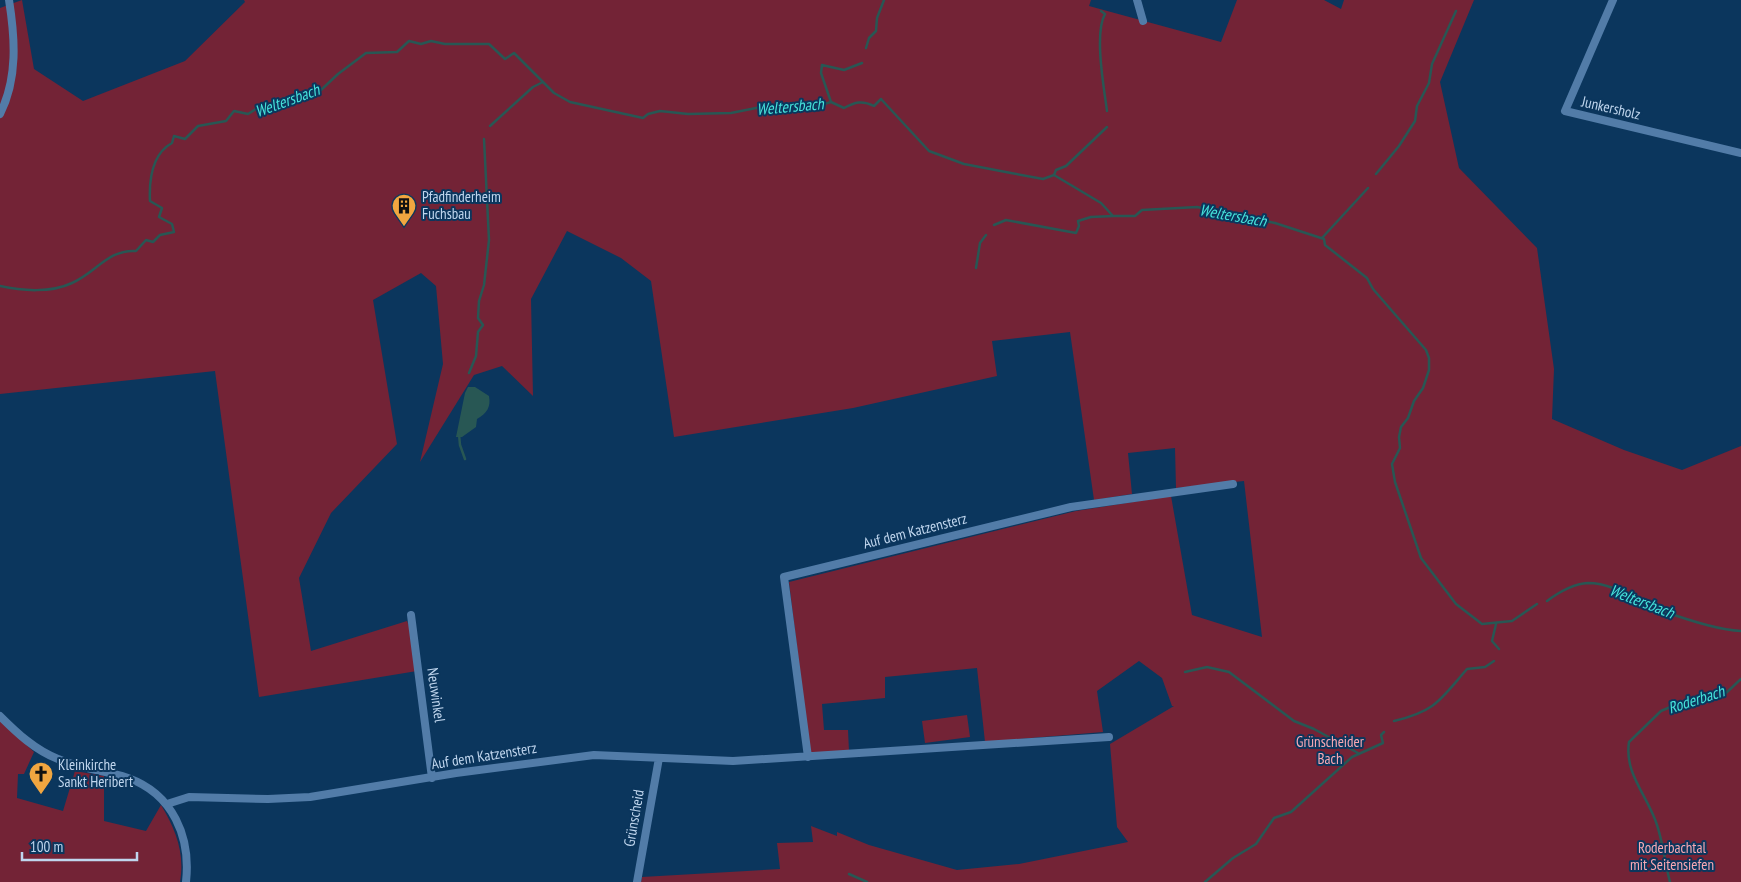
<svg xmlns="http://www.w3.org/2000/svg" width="1741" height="882" font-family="'PT Sans Narrow',sans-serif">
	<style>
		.green { fill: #732336 }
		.water { fill: #285754 }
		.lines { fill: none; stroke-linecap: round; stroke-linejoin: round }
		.stream { stroke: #285754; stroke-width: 2.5 }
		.minor { stroke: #527ca8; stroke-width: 8 }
		.labels { text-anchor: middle; stroke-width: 4; stroke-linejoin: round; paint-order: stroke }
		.street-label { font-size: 15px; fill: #c0d6ee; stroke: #0b365d }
		.poi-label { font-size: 15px; fill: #c0d6ee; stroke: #0b365d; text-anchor: start }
		.park-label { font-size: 15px; fill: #f9a8b3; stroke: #0b365d }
		.water-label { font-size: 16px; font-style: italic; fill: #46e3db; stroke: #0b365d }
	</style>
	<rect width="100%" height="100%" fill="#0b365d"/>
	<path class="green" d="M22,0L34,69L83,101L185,61L245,2L244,0H1091L1089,6L1221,42L1237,0H1324L1341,9L1344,0H1474L1440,82L1459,168L1537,248L1554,369L1552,419L1624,450L1682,470L1741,446V882H641L642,877L780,869L777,843L813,842L811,826L837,836V832L869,845L957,870L1019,864L1128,842L1117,827L1110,744L1174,706H1172L1162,678L1139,661L1097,691L1103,732L985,742L977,668L885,677V698L822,704L824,730H848L849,751L810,754L789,582L1076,511L1171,496L1192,615L1262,637L1244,481L1176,488L1175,448L1128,453L1132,494L1094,500L1070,332L992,341L997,376L853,408L674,437L651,281L621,258L567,231L531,299L533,396L502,366L474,375L420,462L443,364L436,286L421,273L373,300L397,444L331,513L299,578L311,651L407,621L411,631L417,671L259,697L215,371L0,394V8Z
		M967,715L970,737L925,743L922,721Z
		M0,720L34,752L24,774H18L17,798L63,811L75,771L104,776V821L146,831L161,805C176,830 185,853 180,882H0Z"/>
	<path class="water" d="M468,387H475L489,396C491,407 487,413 477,419L476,427L462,437H456L465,393Z"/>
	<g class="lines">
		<path class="stream" d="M1101,11L1105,14C1094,33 1104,88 1107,111
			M866,48L869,38L876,31L877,18L884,0
			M831,102L821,73L822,65L844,70L862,63
			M490,126L533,87L543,82
			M1376,174L1399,146L1415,121L1417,106L1429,83L1432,64L1456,11
			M1054,175L1056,170L1066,166L1107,127
			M994,225L1006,220L1076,233L1079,226L1078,221L1091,217L1113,216
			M1322,238L1368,188
			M976,268L980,243L986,235
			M0,286C22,291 51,293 72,283C96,273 108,249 136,251L146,240L153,242L160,235L174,232L172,224L159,217L162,208L150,201C149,180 152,154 172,143L174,136L185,139L198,126L226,121L234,111L248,114L259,107H274L282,99L321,90L338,74L366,53L397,52L409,41L421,44L431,41L445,44H489L505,59L514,53L554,93L570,102L643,118L648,114L660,111L688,114L731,113L761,107L774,110L788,104L814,107L831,102L844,108C855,102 862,100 874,106L881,99L929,151L964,164L1011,173L1043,179L1054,175L1101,203L1113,216H1135L1142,210L1197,207L1275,223L1324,239L1325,245L1367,278L1373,289L1426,350L1429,358V370L1423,388L1414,401L1408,418L1401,427L1399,437L1400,448L1392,464L1395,482L1421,558L1456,604L1482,624L1512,621L1537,604
			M469,373L476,356L478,332L483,325L478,318L479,301L484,285L489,240L484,139
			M459,434L460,445L465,459
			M1547,601C1559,592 1572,584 1588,583C1614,583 1637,601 1660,610C1682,618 1717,630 1741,631
			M1496,624L1492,641L1499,649
			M1185,672L1207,667L1229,672L1294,721L1314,729L1358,753
			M1394,721C1436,711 1440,700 1467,669L1485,667L1494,661
			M849,874L867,882
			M1205,882L1233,858L1256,844L1274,818L1291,812L1352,757L1383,743L1381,735L1384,732
			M1670,882C1665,863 1663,843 1657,825C1648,796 1624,774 1629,742L1661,711L1682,702L1708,699L1726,693L1741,679"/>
		<path class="minor" d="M1137,0L1143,21
			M1613,0L1565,111L1741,153
			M0,114C18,78 15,38 9,0
			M411,615L432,778
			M0,716C17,733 35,750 58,759C80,769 105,770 128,778C173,794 191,837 186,882
			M808,757L784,577L1071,507L1233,484
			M167,804L189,797L268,799L310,797L456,773L594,755L733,761L1109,737
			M637,882L659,758"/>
	</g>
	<defs>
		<symbol id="building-pin" viewBox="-11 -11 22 30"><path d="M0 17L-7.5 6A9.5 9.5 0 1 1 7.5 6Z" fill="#f1a640" stroke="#0b365d"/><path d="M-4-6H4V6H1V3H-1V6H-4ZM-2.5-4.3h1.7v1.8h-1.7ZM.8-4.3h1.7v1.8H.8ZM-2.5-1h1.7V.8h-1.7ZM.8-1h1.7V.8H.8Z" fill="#111"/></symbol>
		<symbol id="church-pin" viewBox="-11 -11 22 30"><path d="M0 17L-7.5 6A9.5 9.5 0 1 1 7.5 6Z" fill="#f1a640" stroke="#0b365d"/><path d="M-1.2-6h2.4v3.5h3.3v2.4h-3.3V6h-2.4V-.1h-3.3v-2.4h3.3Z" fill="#111"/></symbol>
	</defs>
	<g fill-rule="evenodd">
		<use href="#building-pin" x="390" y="192" width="28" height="38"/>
		<use href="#church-pin" x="27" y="760" width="28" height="38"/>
	</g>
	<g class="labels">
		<g class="street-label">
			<text transform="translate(1611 108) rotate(13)" y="5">Junkersholz</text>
			<text transform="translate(915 531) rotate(-14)" y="5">Auf dem Katzensterz</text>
			<text transform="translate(436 695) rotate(82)" y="5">Neuwinkel</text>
			<text transform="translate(484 756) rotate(-9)" y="5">Auf dem Katzensterz</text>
			<text transform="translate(634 818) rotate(-80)" y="5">Grünscheid</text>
		</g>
		<g class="poi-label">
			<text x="422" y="202">Pfadfinderheim<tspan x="422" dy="17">Fuchsbau</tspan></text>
			<text x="58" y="770">Kleinkirche<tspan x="58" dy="17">Sankt Heribert</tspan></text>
		</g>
		<g class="park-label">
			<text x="1330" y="747">Grünscheider<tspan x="1330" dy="17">Bach</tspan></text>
			<text x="1672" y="853">Roderbachtal<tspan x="1672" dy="17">mit Seitensiefen</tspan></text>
		</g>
		<g class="water-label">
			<text transform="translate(287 100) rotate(-20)" y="6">Weltersbach</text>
			<text transform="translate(790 106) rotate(-5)" y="6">Weltersbach</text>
			<text transform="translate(1233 215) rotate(10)" y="6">Weltersbach</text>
			<text transform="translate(1642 601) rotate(21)" y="6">Weltersbach</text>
			<text transform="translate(1696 699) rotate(-18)" y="6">Roderbach</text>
		</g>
	</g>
	<path d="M22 852v8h115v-8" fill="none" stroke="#c0d6ee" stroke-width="2.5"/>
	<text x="30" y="852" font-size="15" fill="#c0d6ee" stroke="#0b365d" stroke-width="4" paint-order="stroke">100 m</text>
</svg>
